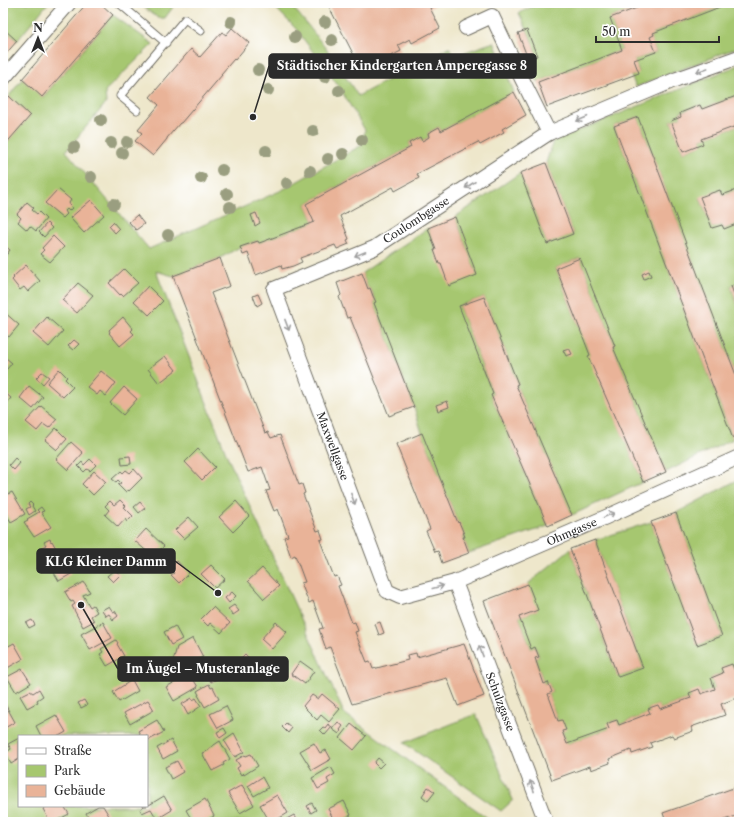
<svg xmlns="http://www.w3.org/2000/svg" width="742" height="825" font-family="'Libre Caslon Text',serif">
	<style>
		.green { fill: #a6c76f; stroke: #68794d; fill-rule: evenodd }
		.building { fill: #e9b398 }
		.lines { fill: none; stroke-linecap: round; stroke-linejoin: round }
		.service-casing { stroke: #6f6d63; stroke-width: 9 }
		.minor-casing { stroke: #6f6d63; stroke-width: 16 }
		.service { stroke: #fff; stroke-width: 7 }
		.minor { stroke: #fff; stroke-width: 14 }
		.tree { fill: #9a9e80 }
		.oneway { stroke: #a0a0a0 }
		.labels { text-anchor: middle; stroke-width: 3; stroke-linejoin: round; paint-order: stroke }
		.street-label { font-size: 11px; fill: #2b2b2b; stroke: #fff }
		.leader { fill: none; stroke: #2b2b2b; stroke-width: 1.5 }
		.callout-dot { fill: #2b2b2b; stroke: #fff; stroke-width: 1.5 }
		.callout { fill: #2b2b2b; stroke: #2b2b2b; stroke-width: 1.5 }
		.callout-label { font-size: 12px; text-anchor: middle; font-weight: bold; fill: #fff }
	</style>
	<rect width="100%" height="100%" fill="#fff"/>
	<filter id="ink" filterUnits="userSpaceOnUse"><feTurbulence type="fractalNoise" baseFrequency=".025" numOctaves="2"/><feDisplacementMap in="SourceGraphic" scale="8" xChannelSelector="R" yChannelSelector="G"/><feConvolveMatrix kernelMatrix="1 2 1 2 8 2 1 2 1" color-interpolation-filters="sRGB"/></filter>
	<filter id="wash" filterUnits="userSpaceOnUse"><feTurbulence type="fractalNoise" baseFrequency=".012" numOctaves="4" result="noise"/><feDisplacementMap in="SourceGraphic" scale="16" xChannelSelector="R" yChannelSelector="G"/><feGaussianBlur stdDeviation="0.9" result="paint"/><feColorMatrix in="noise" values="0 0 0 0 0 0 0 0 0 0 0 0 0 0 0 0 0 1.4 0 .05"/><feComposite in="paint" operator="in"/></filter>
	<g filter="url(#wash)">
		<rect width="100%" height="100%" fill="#eee7cb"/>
		<path class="green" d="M3,3H48L17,41L3,28Z
			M138,3H176L165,18H158Z
			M271,3H289C315,32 337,63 358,96L449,47L454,56L494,42L514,92L441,131L439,127L428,133L429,137L422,141L420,138L409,143L411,147L306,204L314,222L262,242L259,243L257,241L240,247L220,258L173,276L156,271L228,458L344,713L432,778L493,822H3V147L30,116L9,96L22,79L43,97L113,15L153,44L105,91L106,103L66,151L149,249L282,190L362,145L365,130L339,87L296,29ZM19,736H147V806H19Z
			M540,3H650L610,18L622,50L538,82L528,59L537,56L530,36L519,13Z
			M730,3H739V47L636,87L631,76L639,72L634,60L656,52L650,37L654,35L653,33Z
			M739,65V95L702,109L700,105L680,112L681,117L671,121L683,152L703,144L701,139L739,125V189L722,195L720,190L700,198L712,228L722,225L724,229L739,223V283L731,286L739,309V383L638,117L614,126L733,439L666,472L613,347L615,346L580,258L556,268L590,355L589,356L643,482L572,515L516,385L518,384L484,297L459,306L493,394L491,395L548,526L469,553L463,537H465L459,523H458L422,433L414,407L374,303L376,302L370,288L368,289L362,273L428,228L436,250H434L441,264L477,275L455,217L520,173L547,244L573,234L546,163L553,141Z
			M739,479V667L734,669L732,664L722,668L723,673L711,678L715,689L701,694L699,689L691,698L660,709L658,705L648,709L650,713L619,725L617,720L611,722L609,729L567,744L562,731L565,730L558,721L548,694L552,692L548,682L544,684L535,658L539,657L535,647L531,649L519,617L537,610L528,584L570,549L618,677L643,668L595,540L651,522L697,645L722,636L676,513Z
			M476,714L513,800L501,811L404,743Z"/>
		<g id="blocks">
			<path class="building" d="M87,3H100L113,15L42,97L22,79Z
				M327,3H440L430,8L440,28L412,43L410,39L398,45L401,51L362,71Z
				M650,3H730L653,33L654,35L650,37L656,52L634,60L639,73L547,107L538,82L622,50L610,18Z
				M3,28L17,41L3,57Z
				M232,28L249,43L235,60L234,59L221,74L222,75L181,123H180L167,138V139L153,156L135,141L142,133L138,130L159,105L150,97L191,49L200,57L222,32L226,35Z
				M527,30L537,56L528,59L518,33Z
				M405,58L410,69L389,79L384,68Z
				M514,92L526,115L502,129L504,132L480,145L478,142L417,174L419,178L395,191L393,187L340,216L349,239L347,240L349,244L337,249L335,245L300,258L302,262L293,266L282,269L281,265L256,275L248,253L243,255L240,247L258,241L259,243L262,242L314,222L306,204L411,147L409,143L420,137L422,141L426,139L429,137L428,133L439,127L441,131Z
				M739,95V125L701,139L703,144L683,152L671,121L681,117L680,113L700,105L702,109Z
				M9,96L30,116L3,147V103Z
				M638,117L739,383V437L733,439L614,126Z
				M546,163L573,234L547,244L520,173Z
				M58,189L71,200L69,203L72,208L69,211L67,209L65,211L67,214L63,218L45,203Z
				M739,189V223L724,229L722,225L712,228L700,197L720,190L722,195Z
				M91,200L104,215L84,233L70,218Z
				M27,202L34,208L32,210L37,214L39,212L46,219L36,231L30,226L27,230L18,222L21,218L17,214Z
				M256,213L260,223L255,226L251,215Z
				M137,215L144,224L136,230L129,222Z
				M455,217L477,275L449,286L441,264H439L434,250H436L428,228Z
				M113,222L119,229L115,233L109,226Z
				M47,223L52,228L44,237L39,232Z
				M53,236L64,247L50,262L40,254L44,250L42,248Z
				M3,244L10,250L3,259Z
				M220,258L230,286L211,293L265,433L268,432L271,438L280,435L299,485L302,484L305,493L303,494L317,531L320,530L323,539L320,540L334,577L337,576L341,585L338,586L352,623L355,622L358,631L355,632L367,662L370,661L373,669L408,660L407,655L412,654L416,653L417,657L464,644L484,696L458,706L447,678L352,704L330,647L326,649L319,629L323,628L313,601L309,603L301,583L305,582L295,555L291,557L284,537L288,536L278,509L274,511L266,491L270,490L262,467L248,472L173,276Z
				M580,258L615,346L613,347L666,472L643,482L588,356L590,355L556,268Z
				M26,265L40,281L28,292L24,287L20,290L12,280L14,278L13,277Z
				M124,269L138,283L123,296L121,294L120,295L109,283Z
				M649,271L651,276L644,279L642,274Z
				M362,273L368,289L370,288L373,296L376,302L374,303L414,407L389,416L350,317L347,318L339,297L341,295L337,283Z
				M78,283L93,295L77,313L62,300Z
				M739,283V308L731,286Z
				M148,286L163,301L149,315L134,301Z
				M258,294L262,303L257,306L253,296Z
				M484,297L518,384L516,385L572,515L548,526L491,395L493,394L459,306Z
				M3,311L19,325L9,337L3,332Z
				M47,317L63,331L49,347L33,333Z
				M123,317L133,329L131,331L134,334L120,346L109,333L110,332L109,330Z
				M74,340L79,344L73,350L68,346Z
				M569,348L572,354L566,356L563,350Z
				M165,356L176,370L159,383L148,369Z
				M6,358L12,363L7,369L5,368L3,371V362Z
				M59,369L67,377L65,379L73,387L63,397L47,383Z
				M101,371L116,383L106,396L100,391L97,395L87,387Z
				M42,372L49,377L43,384L36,378Z
				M29,386L43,397L33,409L20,398Z
				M124,387L137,399L123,415L110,403Z
				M3,391L11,398L3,408Z
				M447,401L449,407L438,411L436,405Z
				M41,406L57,419L49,428L43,424L37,431L26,422Z
				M56,428L67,439L57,450L45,440Z
				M422,433L458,523L459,522L462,529L465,537H463L469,553L442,563L438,551L435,552L426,531L430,529L396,444Z
				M71,442L83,453L68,470L56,459Z
				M198,449L215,467L202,480L185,462Z
				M130,456L131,464L122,465L121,457Z
				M15,458L20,463L14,470L9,465Z
				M90,459L96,465L90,471L87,469L84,472L78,466L82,462L84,465Z
				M134,469L142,478L129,491L128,490L125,492L118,485L121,483L118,480L116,482L112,479L121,471L123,473L126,470L130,473Z
				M94,471L106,482L93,495L82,484Z
				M7,492L8,494L12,492L25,514L11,522L3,509V499H4L3,494Z
				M120,500L126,506L124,507L133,516L127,522L125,519L118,527L105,515L109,510L105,506L110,501L114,505Z
				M236,501L249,516L233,532L219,517Z
				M30,502L33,505L32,506L35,511L29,515L26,509L30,507L28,504Z
				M140,502L145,508L139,513L134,507Z
				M41,507L44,511L41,512L51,527L34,537L24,522L28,520L27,519L39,512L37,510Z
				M676,513L722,636L697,645L651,522Z
				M189,517L198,527L184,539L175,530Z
				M146,529L164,546L153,557L135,541Z
				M50,539L51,542L52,541L59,554L48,561L40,548L46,545L44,542Z
				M595,540L643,668L618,677L570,549Z
				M60,556L71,574L59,581L50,566L51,565L48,562Z
				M177,561L189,573L179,583L171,575L174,573L170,568Z
				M211,565L225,579L215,588L201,574Z
				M262,568L279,586L264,599L248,581Z
				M115,569L120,575L113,582L107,576Z
				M84,582L90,592L83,595L90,607L93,605L97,612L91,616L94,621L83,627L72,606L75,604L73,601L71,602L65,592Z
				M528,584L538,610L519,617L531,649L535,647L539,657L535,658L544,684L548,682L552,692L548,694L558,721L562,720L566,730L562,731L567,744L609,729L607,724L611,722L617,720L619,725L650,713L648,709L652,707L658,705L660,709L691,698L689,693L699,689L701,694L715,689L711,678L723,673L721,668L732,664L734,669L739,667V697L721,704L725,715L691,727L693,731L674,738L672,735L650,743L652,747L632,754L631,750L609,759L610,763L591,770L590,766L552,780L484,601Z
				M232,592L236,596L229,603L225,598Z
				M234,605L239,611L233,615L228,609Z
				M109,606L113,612L115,611L118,616L113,620L109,614L106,616L102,610Z
				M213,607L230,623L221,633L210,623L208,626L201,619Z
				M32,620L35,625L29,628L26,623Z
				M103,622L112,638L90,650L81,634Z
				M276,622L287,632L272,649L261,639Z
				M380,622L384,633L379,635L375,624Z
				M175,626L182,639L171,645L164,632Z
				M193,638L203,657L183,668L173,661L177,647Z
				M116,640L118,643L117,644L124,656L107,666L100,654L103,652L101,649Z
				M14,643L23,659L4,670L3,667V649Z
				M245,654L253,662L248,666L240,659Z
				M300,661L314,671L305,684L291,674Z
				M22,669L31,683L16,692L7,677Z
				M220,671L221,672H222L224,675L211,682L209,678Z
				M190,674L198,687L174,701L166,687Z
				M132,680L138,691L119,702L113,692Z
				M209,684L211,688L213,687L219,699L205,707L198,695H199L197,691Z
				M39,689L43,696L37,700L38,702L27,708L20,696L30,691L33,693Z
				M322,694L340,709L329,722L321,715L317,720L303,706L312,695L318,699Z
				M192,698L193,700L196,698L201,706L188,715L182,704Z
				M84,700L87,705L81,708L78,703Z
				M148,700L154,710L130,724L124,713Z
				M5,704L15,722L3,729V705Z
				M226,706L233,720L218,728L210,714Z
				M56,715L66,732L59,736H41L36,726Z
				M157,720L164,732L147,741V736H141L138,731Z
				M338,722L343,726L340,730L341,731L339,734L332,729Z
				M286,723L292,728L288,733L282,727Z
				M328,724L332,727L325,735L320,730L323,727L325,728Z
				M351,724L366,736L354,750L340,738Z
				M224,728L227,733L220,738L217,732Z
				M234,733L244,752L235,757L232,753L224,740Z
				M19,738V759L11,764L5,753L11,749L8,744Z
				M171,740L177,751L163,759L157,748Z
				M220,741L230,759L223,763L224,765L212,771L202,753L209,750L208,749Z
				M314,743L320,753L326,750L331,759L312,770L300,751Z
				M251,754L258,766L244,775L243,773L241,775L237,768L240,766L236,760L245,755L246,756Z
				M378,758L384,763L379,768L374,763Z
				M177,761L183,772L171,779L165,767Z
				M331,767L335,774L327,779L329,783L318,789L312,778Z
				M262,777L268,788L254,796L248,786Z
				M242,785L254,805L240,813L228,793Z
				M739,786V815L718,822H666L663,813Z
				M428,787L435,792L428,801L422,796Z
				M277,795L288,813L273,822H270L260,805Z
				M164,796L172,810L157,819L151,809L142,813L140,809L144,806H147V802L149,805Z
				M205,799L214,816L204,822H193L186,810Z
				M344,801L351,815L338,822H335L328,809Z
				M312,803L316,810L311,813L307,806Z
				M47,806H64L69,814L54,822H50L43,809Z
				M98,806H103L111,819L106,822H91L86,813Z
				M294,815L299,822H281Z"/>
		</g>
	</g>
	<g filter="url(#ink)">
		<use href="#blocks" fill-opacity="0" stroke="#6f6d63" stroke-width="1"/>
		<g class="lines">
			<defs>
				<path id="service" d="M119,3L166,43
					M137,110L120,96L185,19L201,31"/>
				<g id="minor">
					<path d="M466,28L492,16L522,79L549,133"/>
					<path id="s1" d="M739,57L677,79L549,133L374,248L274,289L387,591L400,597L455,582L606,517L739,457"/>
					<path d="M3,79L69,3"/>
					<path id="s2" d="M455,582L546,822"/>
				</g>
			</defs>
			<use href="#service" class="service-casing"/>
			<use href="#minor" class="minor-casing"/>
			<use href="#service" class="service"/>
			<use href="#minor" class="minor"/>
		</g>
		<g class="tree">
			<circle cx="231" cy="22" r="6"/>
			<circle cx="325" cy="22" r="6"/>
			<circle cx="295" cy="37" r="6"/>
			<circle cx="332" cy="40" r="6"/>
			<circle cx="258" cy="70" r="6"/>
			<circle cx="325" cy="77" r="6"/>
			<circle cx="268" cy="90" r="6"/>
			<circle cx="339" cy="91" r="6"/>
			<circle cx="101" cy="120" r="6"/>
			<circle cx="313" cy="131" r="6"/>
			<circle cx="362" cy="140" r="6"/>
			<circle cx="127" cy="142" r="6"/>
			<circle cx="111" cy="143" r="6"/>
			<circle cx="74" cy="147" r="6"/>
			<circle cx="266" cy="151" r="6"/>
			<circle cx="122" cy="153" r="6"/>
			<circle cx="343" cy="154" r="6"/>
			<circle cx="328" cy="159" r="6"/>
			<circle cx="222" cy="170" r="6"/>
			<circle cx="310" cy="171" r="6"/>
			<circle cx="91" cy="177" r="6"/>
			<circle cx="201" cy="178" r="6"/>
			<circle cx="287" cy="183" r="6"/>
			<circle cx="227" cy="194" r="6"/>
			<circle cx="114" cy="204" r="6"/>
			<circle cx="230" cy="207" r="6"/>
			<circle cx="168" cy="235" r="6"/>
		</g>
		<defs><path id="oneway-shaft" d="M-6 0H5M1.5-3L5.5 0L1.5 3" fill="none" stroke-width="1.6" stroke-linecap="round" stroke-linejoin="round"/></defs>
		<g class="oneway">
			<use href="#oneway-shaft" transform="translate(702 70) rotate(160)"/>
			<use href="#oneway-shaft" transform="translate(582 119) rotate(157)"/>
			<use href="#oneway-shaft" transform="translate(470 185) rotate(147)"/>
			<use href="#oneway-shaft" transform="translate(360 254) rotate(158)"/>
			<use href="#oneway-shaft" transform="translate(287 325) rotate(69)"/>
			<use href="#oneway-shaft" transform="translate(353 499) rotate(69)"/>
			<use href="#oneway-shaft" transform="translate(609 515) rotate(-24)"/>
			<use href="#oneway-shaft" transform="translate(438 587) rotate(-15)"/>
			<use href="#oneway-shaft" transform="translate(481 651) rotate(-111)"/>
			<use href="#oneway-shaft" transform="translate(532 786) rotate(-111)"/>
		</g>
	</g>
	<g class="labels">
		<g class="street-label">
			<text transform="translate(416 220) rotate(-33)" y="4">Coulombgasse</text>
			<text dy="4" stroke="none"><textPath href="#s1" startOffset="690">Maxwellgasse</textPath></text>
			<text dy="4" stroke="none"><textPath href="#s1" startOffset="1043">Ohmgasse</textPath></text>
			<text dy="4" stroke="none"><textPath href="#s2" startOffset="128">Schulzgasse</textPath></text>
		</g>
	</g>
	<path class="leader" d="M253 117L269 66M218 593L175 561M81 605L118 669"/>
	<g class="callout-dot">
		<circle cx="253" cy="117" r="4"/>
		<circle cx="218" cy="593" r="4"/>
		<circle cx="81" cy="605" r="4"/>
	</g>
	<g class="callout">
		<rect x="269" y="54" width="267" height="24" rx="4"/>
		<rect x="37" y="549" width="138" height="24" rx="4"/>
		<rect x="118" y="657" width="170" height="24" rx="4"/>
	</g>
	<g class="callout-label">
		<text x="402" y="70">Städtischer Kindergarten Amperegasse 8</text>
		<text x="106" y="566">KLG Kleiner Damm</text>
		<text x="203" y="673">Im Äugel – Musteranlage</text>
	</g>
	<rect width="742" height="825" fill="none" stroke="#fff" stroke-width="16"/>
	<rect x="18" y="735" width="130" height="72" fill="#ffffff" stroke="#aaaaaa"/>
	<rect x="26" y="748" width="20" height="6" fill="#ffffff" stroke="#aaaaaa"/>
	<text x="54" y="755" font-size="12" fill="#2b2b2b">Straße</text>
	<rect x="26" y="765" width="20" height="12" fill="#a6c76f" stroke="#aaaaaa"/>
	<text x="54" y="775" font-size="12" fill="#2b2b2b">Park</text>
	<rect x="26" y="785" width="20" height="12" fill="#e9b398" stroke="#aaaaaa"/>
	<text x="54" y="795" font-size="12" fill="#2b2b2b">Gebäude</text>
	<g transform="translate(38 38)" stroke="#ffffff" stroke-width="3" paint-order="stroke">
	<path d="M0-3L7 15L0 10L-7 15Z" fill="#2b2b2b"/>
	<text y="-6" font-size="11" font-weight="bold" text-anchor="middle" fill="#2b2b2b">N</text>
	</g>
	<path d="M596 36v6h123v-6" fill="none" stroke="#2b2b2b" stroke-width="2"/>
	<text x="602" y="36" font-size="12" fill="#2b2b2b" stroke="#ffffff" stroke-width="3" paint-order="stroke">50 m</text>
</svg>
